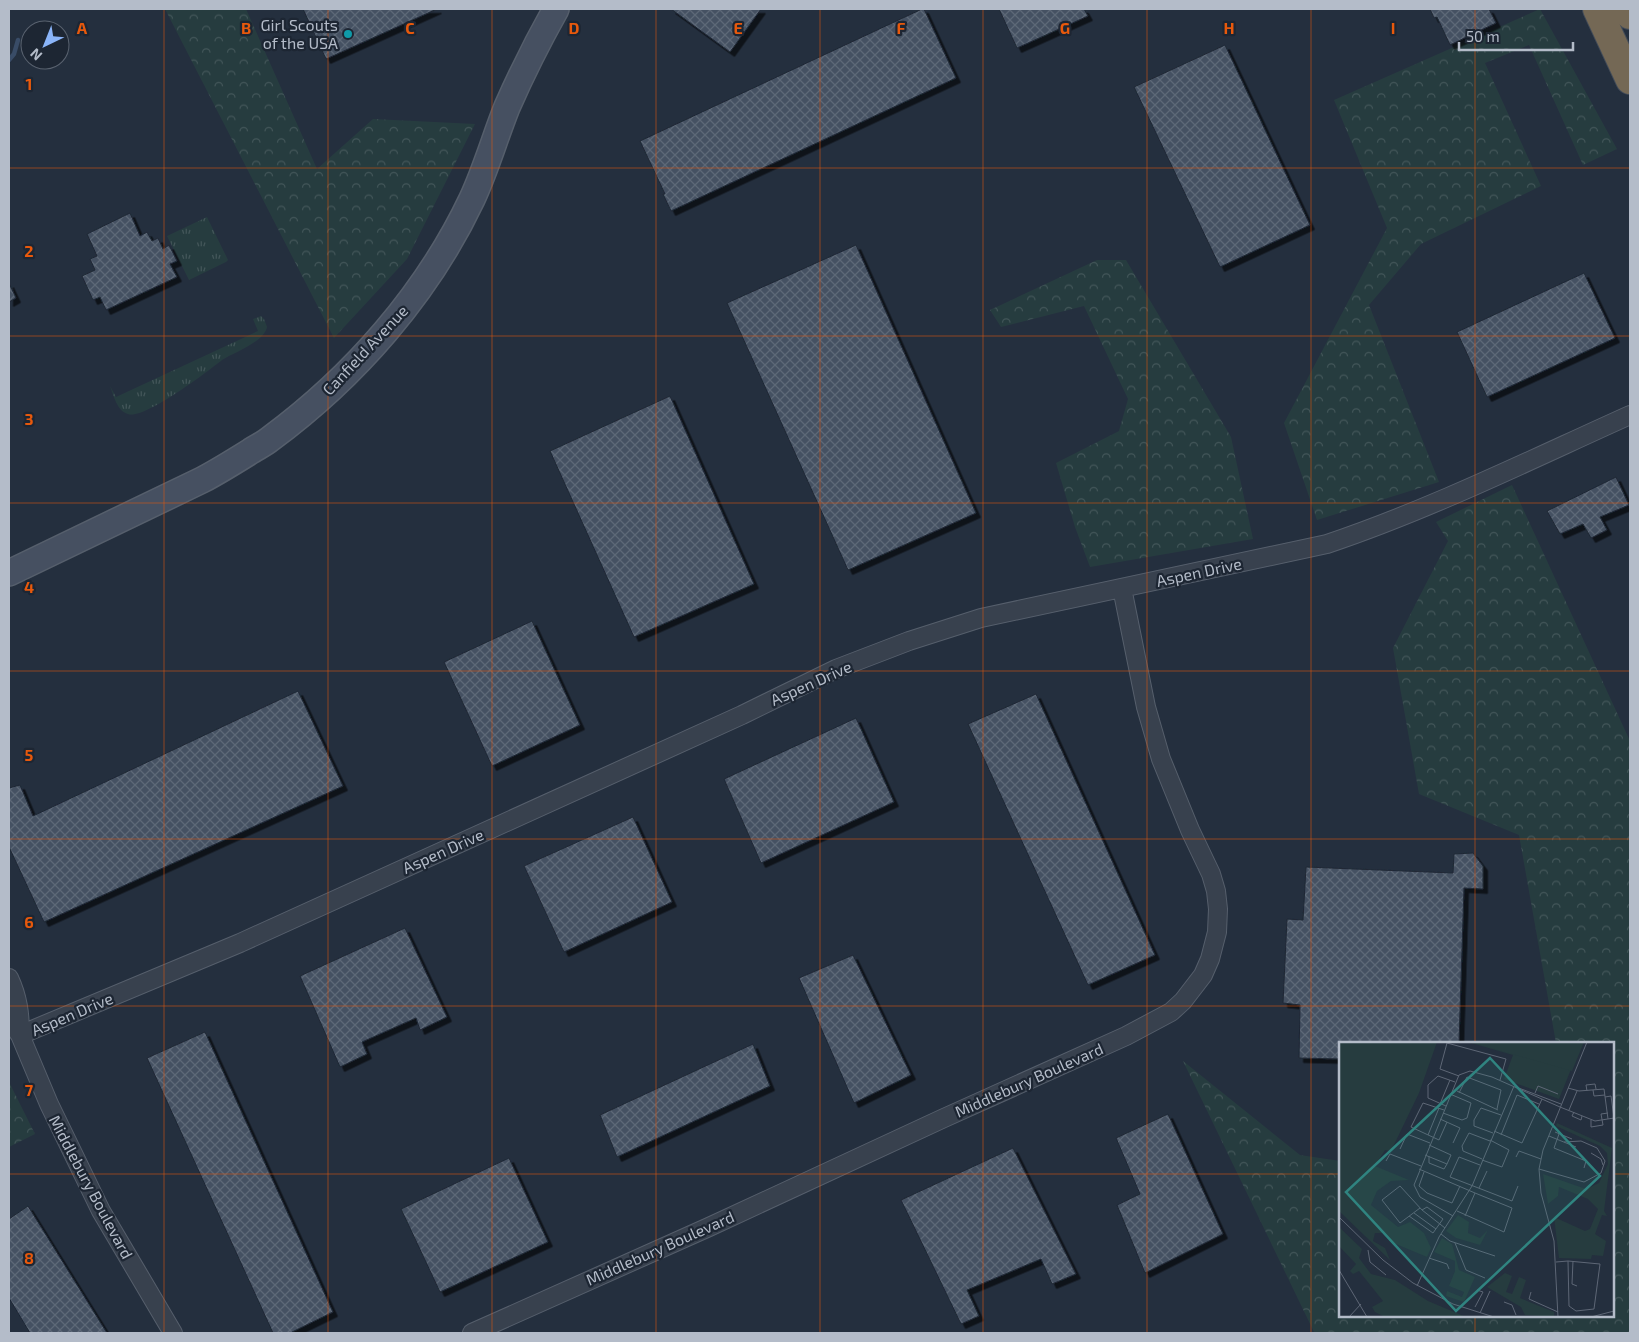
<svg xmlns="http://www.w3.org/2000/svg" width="1639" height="1342" font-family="'Exo 2',sans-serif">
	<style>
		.grass { fill: url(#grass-tufts) }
		.forest { fill: url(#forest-crowns) }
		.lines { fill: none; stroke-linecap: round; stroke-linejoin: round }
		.stream { stroke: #394c67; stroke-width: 4.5 }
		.building { fill: url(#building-cross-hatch); stroke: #1f2835; filter: url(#shadow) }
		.street-casing { stroke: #565f6c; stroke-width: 20 }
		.secondary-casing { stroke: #565f6c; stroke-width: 28 }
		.highway-casing { stroke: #434c59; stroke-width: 30 }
		.street { stroke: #38414e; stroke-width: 18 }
		.secondary { stroke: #465061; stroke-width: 25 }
		.highway { stroke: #746855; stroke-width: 28 }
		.grid { fill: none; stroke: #e8590c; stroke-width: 1; stroke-opacity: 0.55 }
		.culture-dot { fill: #0f9aa8; stroke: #1d2633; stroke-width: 2 }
		.labels { text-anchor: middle; stroke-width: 4.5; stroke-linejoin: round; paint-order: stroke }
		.poi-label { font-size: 16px; fill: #b4bcc9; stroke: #1d2633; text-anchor: end }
		.street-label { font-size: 16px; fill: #b4bcc9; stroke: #1d2633 }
		.inset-road { fill: none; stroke: #5e6776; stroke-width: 1 }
		.view { fill: #308480; fill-opacity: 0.15; stroke: #308480; stroke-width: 2.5 }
		.inset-edge { fill: none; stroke: #b4bcc9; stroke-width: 2.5 }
		.grid-label { font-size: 16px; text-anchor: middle; font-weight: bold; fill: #e8590c; stroke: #1d2633; stroke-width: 4.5; stroke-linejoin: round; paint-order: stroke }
	</style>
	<defs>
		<pattern id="grass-tufts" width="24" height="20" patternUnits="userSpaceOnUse" patternTransform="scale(1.25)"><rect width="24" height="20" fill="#263c3f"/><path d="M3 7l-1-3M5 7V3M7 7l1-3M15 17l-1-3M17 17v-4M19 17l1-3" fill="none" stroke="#435659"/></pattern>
		<pattern id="forest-crowns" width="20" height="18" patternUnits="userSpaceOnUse" patternTransform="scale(1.25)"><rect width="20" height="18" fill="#263c3f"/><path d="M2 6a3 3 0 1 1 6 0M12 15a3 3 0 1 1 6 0" fill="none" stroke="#435659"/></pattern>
		<pattern id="building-cross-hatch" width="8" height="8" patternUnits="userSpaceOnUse" patternTransform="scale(1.25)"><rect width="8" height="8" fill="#455162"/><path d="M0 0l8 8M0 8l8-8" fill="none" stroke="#5d6877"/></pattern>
		<filter id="shadow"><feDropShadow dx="4.5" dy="4.5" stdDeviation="0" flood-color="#0009"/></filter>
	</defs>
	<rect width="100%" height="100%" fill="#242f3e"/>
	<path class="grass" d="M207,217L228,260L226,262L189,280L167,236Z
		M261,316L264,319L267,327C264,342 235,352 222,360C207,372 144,420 128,414C117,411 114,396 110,386L116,397L258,331L253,319Z"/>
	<path class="forest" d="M165,9H246L317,169L373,119L475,124L407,259L334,338Z
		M1540,9L1617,149L1583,165L1529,45L1485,63L1541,186L1421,244L1369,305L1439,482L1317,520L1284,423L1387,228L1334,100Z
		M1097,260H1126L1231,437L1253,539L1090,567L1075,527L1056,463L1119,431L1128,399L1084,306L1001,327L990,310Z
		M1512,485L1630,741V1333H1310L1314,1332L1183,1061L1300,1155L1340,1161V1316H1613V1043H1556L1519,835L1419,794L1393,648L1448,541L1436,522Z
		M9,1082L35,1134L9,1147Z"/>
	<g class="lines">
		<path class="stream" d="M9,60L14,54L18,40"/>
	</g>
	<path class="building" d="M303,9H437L326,59Z
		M671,9H761L730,52Z
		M922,9H924L956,78L671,211L663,194H665L640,141Z
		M999,9H1084L1088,16L1017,48Z
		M1430,9H1489L1496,23L1450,45L1437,17L1434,18Z
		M1225,45L1310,225L1220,267L1134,87Z
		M130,213L140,236L147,232L152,241L158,238L163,249L169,245L177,261L170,264L177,277L106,310L100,297L93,300L82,276L95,270L90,259L97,256L87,234Z
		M856,245L976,513L848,570L727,303Z
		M1584,273L1615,338L1487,397L1457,332Z
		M9,283L16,298L9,302Z
		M670,396L754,584L634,637L550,451Z
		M1616,477L1629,505L1600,517L1607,530L1591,538L1583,524L1560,534L1547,511Z
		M532,621L580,725L492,766L444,662Z
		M298,691L343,786L44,922L9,847V788L20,785L33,816Z
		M1036,694L1155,955L1088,985L968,724Z
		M856,718L894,802L761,863L724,779Z
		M633,817L672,902L564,952L524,866Z
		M1473,853L1483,866V889L1464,888L1459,1043H1340V1059L1299,1058L1300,1005L1283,1003L1287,919L1303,920L1306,867L1453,873L1454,854Z
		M405,928L447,1017L420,1030L416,1018L362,1042L367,1054L340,1067L300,976Z
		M853,955L911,1075L854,1103L799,978Z
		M205,1032L333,1312L290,1333H273L147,1058Z
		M753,1044L770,1086L617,1157L600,1115Z
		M1168,1114L1223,1234L1145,1273L1117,1205L1140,1194L1116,1138Z
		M1013,1148L1076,1274L1052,1284L1041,1259L967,1290L979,1316L961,1324L901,1200Z
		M509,1158L548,1242L440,1292L401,1209Z
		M28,1206L107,1333H30L9,1298V1219Z"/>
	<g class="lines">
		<defs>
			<path id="street" d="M9,978C18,997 20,1014 20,1035
				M9,1019L20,1035L49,1104L101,1211L173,1333
				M20,1035L240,943L742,715L836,669L909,641L981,618L1327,544C1431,509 1530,460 1630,415
				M472,1333L709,1227L944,1118L1126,1036L1171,1012L1183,1001L1203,975L1210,959L1217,932L1218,909L1216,891L1211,874L1190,830L1161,759L1146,707L1122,588"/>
			<path id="secondary" d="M9,573L202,480C219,471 235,461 251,451C257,447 264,444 270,439C354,377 427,294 472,199C486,169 495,137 507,107C522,73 538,41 556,9"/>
			<path id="highway" d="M1597,9L1630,80
				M1627,9L1630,15"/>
		</defs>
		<use href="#street" class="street-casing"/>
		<use href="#secondary" class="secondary-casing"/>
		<use href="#highway" class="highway-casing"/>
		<use href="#street" class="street"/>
		<use href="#secondary" class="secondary"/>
		<use href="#highway" class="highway"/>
	</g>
	<path class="grid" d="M164,9V1333M328,9V1333M492,9V1333M656,9V1333M820,9V1333M983,9V1333M1147,9V1333M1311,9V1333M1475,9V1043M9,168H1630M9,336H1630M9,503H1630M9,671H1630M9,839H1630M9,1006H1630M9,1174H1340M1613,1174H1630M1475,1316V1333"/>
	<circle class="culture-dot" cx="348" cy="34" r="5"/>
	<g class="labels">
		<g class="poi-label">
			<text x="338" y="31">Girl Scouts<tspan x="338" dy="18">of the USA</tspan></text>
		</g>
		<g class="street-label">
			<text transform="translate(365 350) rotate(-47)" y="6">Canfield Avenue</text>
			<text transform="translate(1199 572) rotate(-12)" y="6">Aspen Drive</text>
			<text transform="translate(811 683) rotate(-24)" y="6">Aspen Drive</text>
			<text transform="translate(443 851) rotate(-24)" y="6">Aspen Drive</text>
			<text transform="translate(72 1014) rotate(-23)" y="6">Aspen Drive</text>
			<text transform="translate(1029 1080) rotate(-24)" y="6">Middlebury Boulevard</text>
			<text transform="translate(91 1187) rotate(62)" y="6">Middlebury Boulevard</text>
			<text transform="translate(660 1248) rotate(-24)" y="6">Middlebury Boulevard</text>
		</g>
	</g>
	<g transform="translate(1339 1042)">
		<rect width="275" height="275" fill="#242f3e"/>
		<path d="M98,0L80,51L52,109L46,108L36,124L70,138L52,139L38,149L32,163L59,185L71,180L85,191L92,206L88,215L52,200L45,191H36L34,199L46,206L51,218L0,169V1ZM129,0H243L220,57L165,37L174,13ZM218,81L273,106L265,169L268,174L263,173L256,192L267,199L264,214L253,213L252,217L220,216L215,175L246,189L251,187L259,167L249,157L220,145L219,154L209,162L204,132L247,147L260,141L269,122L268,111L261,104L217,84ZM119,173L130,180L129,191L141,196L149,188L141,203L117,196L107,189ZM0,185L23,207L20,216L32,232L56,238L89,259L127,275H46L36,270L33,265L44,259L20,229L14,232L11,229L17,222L0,204ZM103,196L113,202L120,228L136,235L125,260L107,254L108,249L123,255L125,250L110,244L116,229V219L95,210ZM166,231L173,234L167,250L173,252L180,235L187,238L181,256L215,270V275L186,273L182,265L148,245Z" fill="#263c3f"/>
		<path d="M131,0H245L233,29Z" fill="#263c3f"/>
		<path class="inset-road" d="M120,34L101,27L108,1L167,17L161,38M177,45L222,62M229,46L240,49L265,47L269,77M254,48L255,54L266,53M118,49L159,68M248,49L247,43L256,42L257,47M120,51L128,35L162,48L158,67M196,51L199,44L219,52M266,55L272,54L275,76M101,62L111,38M107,64L89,56V43L99,34L116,40M221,65L256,79L275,76M105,68L84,61L72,85L100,98L108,80M230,68L238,49M235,70L233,74L242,78L243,74M104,71L123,78L128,76L132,61L111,52M101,77L121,86L114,101M252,78V85L264,83L262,72L269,71M155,89L183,101L203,57M216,90L233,97M154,91L135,84V78L142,66L162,73M220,92L215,106L247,119L245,126M89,93L100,66M162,93L178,53L200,62M210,94L237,105M61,107L68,92L91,101M252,111L262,117L264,123M86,113L108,122L112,113L90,103M90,114V121L105,127L108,122M177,115L180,109L202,117M143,117L124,109L123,104L130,91L151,99M143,118L163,125L170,108L151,98M47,119L51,112L82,124M141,123L120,115L111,135L173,159L179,144M80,127L136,151L126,174M200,127L245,140L262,131L266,119L258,106L242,99L225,100M85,130L80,144L88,151L113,161L121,144M140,146L148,129M83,168L106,186M118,169L165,190L173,166L136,151M75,171L97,187M70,174L94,191L104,177L88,165L83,168L61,144L43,158L61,181L81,166M114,174L81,155L75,143L120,33L131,29L153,35L221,65M0,175L44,218L74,241L114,262L155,275M102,192L111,199L156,214M116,201L127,228L146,236M29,208L31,220L47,233M90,216L108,222L110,227M234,219L233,242L238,244M217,220L229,219L261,222L255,267L237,269L230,264L229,219M0,228L28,275M78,244L100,195L133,144L175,44M192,250L190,257L219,270M165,260L173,263L177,273M136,265L144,250L138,248M141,271L151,249M10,275L22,262M219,275L215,199L202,151L200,127L204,108L248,0M252,275L275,269"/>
		<path class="view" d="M151,16L261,134L117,269L7,150Z"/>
		<rect width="275" height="275" class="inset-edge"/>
	</g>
	<g class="grid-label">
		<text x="82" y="34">A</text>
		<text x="246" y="34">B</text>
		<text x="410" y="34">C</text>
		<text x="574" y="34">D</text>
		<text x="738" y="34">E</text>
		<text x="901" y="34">F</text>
		<text x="1065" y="34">G</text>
		<text x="1229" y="34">H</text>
		<text x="1393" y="34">I</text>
		<text x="29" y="90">1</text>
		<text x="29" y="257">2</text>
		<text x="29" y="425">3</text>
		<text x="29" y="593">4</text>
		<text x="29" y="761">5</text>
		<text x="29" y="928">6</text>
		<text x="29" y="1096">7</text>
		<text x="29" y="1264">8</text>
	</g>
	<rect width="1639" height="1342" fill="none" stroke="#b4bcc9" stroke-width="20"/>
	<g transform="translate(45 45) rotate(223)"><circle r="24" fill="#1d2633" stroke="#59626f"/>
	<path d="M0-4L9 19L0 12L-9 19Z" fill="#8ab4f8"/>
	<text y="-8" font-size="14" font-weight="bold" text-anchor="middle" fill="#b4bcc9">N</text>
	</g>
	<path d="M1459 42v8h114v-8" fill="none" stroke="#b4bcc9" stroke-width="2.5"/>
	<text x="1466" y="42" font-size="15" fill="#b4bcc9" stroke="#1d2633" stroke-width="4" paint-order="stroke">50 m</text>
</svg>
